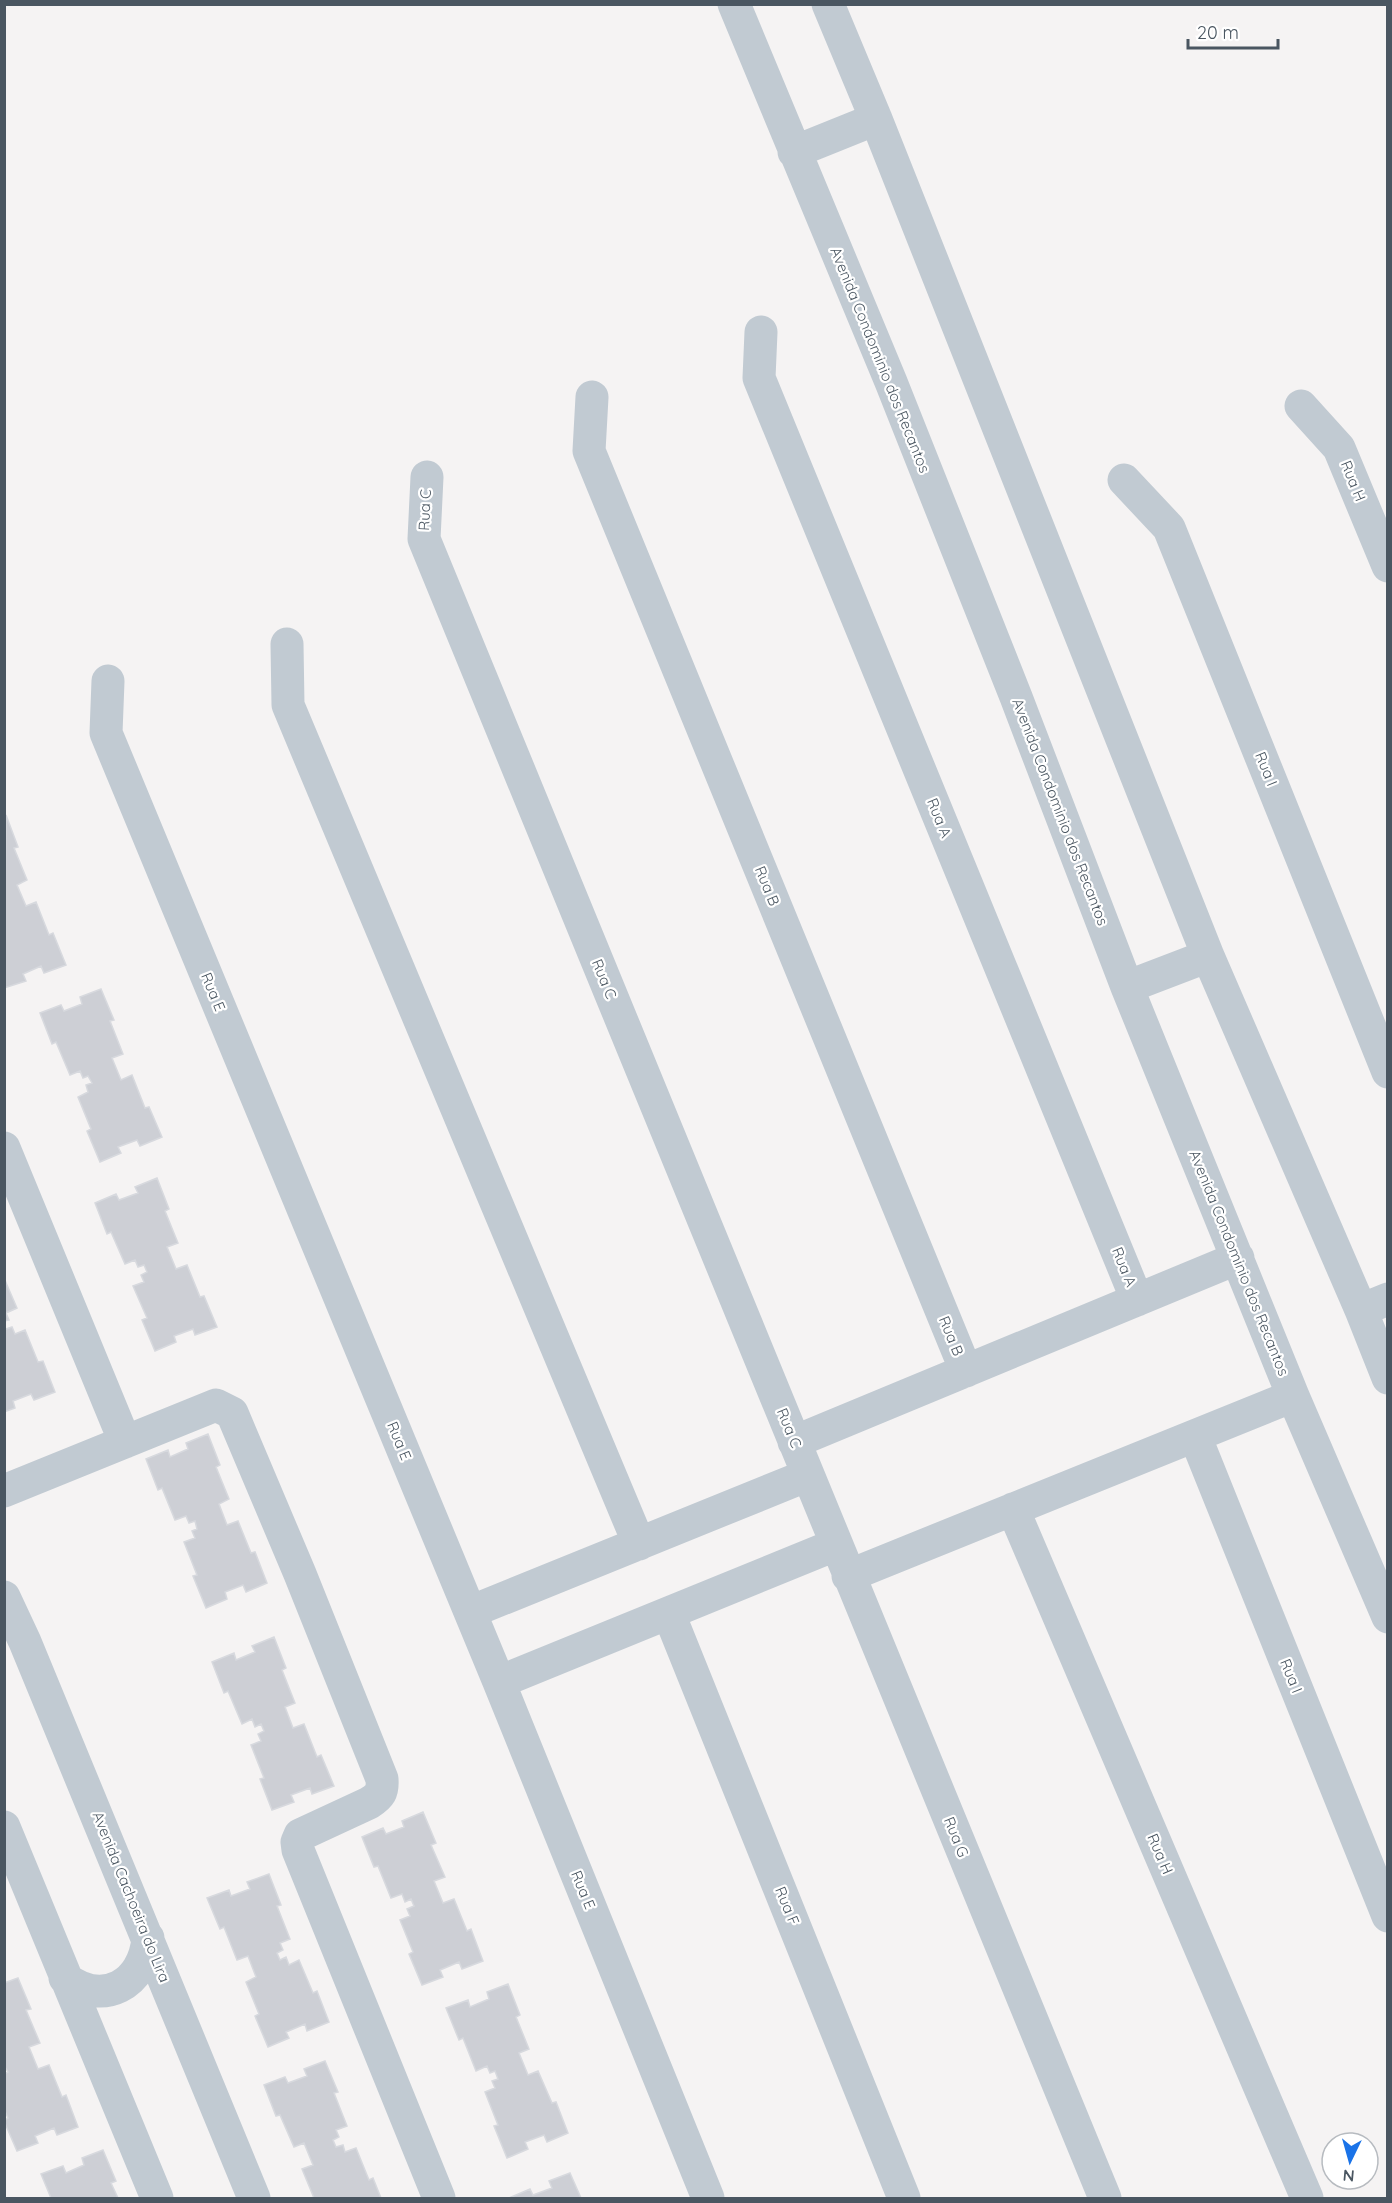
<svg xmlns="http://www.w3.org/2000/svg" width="1392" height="2203" font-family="Quicksand,sans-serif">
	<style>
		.building { fill: #cdcfd5; stroke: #d7d9de; stroke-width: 1.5 }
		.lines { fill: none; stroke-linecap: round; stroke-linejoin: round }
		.minor { stroke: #c1cad2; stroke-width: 33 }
		.labels { text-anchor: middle; stroke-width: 4.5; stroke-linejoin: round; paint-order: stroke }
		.street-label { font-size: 15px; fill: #4a5661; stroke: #fff }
	</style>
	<rect width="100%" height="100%" fill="#f5f3f3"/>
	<path class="building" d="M6,815L18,847L14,848L27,880L17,885L26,906L36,902L49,935L53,933L66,965L44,973L41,966L23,974L26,981L4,988Z
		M101,989L114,1020L110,1021L123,1054L112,1058L121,1080L132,1075L145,1108L149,1107L162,1137L140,1146L137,1140L118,1147L121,1153L100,1162L87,1131L91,1129L78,1097L88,1092L86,1085L92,1083L88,1076L83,1078L80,1071L70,1075L56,1042L52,1044L40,1013L61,1005L64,1011L82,1004L80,997Z
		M157,1178L169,1209L165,1211L178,1243L167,1247L176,1269L187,1265L200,1297L204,1296L217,1327L195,1335L193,1329L174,1336L176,1342L155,1351L142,1320L147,1318L133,1286L144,1282L141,1275L147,1272L144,1265L138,1267L135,1260L125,1264L111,1232L107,1234L95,1203L116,1194L119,1200L138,1193L135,1187Z
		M4,1278L17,1308L6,1313L9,1320L4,1321Z
		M4,1325L6,1329L12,1327L15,1334L25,1330L38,1362L43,1361L55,1392L34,1400L31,1394L13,1401L15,1408L4,1412Z
		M208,1434L220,1465L216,1467L229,1499L219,1504L227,1525L238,1521L251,1553L255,1552L267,1583L246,1592L243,1585L225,1592L227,1599L206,1608L193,1576L197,1575L184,1542L195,1538L192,1531L197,1529L195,1521L189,1523L186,1516L175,1520L162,1488L158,1490L146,1459L168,1450L170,1457L188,1449L186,1443Z
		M274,1637L286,1668L282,1670L295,1703L285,1707L293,1728L304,1724L317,1757L321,1755L334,1786L312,1794L310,1788L291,1795L294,1802L272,1810L260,1779L264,1778L251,1745L261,1741L258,1734L264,1731L261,1724L255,1727L252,1719L242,1724L228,1691L224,1693L212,1662L234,1653L236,1660L255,1652L252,1646Z
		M423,1812L436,1843L431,1845L445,1877L434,1881L443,1903L454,1899L467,1931L471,1929L483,1961L462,1969L459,1962L440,1970L443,1977L422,1985L409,1954L413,1952L400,1920L410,1916L407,1909L414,1906L411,1899L405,1902L402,1894L391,1898L378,1866L374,1867L362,1837L383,1828L386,1834L404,1827L402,1821Z
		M269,1874L281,1905L277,1906L290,1939L280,1943L283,1950L277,1953L280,1960L286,1957L289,1965L299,1960L313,1993L317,1991L329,2022L307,2031L305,2024L286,2032L289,2038L268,2047L255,2016L259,2014L246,1982L256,1977L248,1956L237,1960L224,1927L220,1929L207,1898L229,1890L231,1896L250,1889L247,1882Z
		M18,1978L31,2009L26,2010L40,2043L29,2047L38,2069L49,2065L62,2097L66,2095L78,2127L57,2135L54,2128L35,2136L38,2143L17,2151L4,2121L8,2118L4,2109V2074L8,2072L4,2065V1983Z
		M508,1984L520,2015L516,2017L529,2049L519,2053L528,2075L538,2071L552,2103L556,2102L568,2133L547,2142L544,2135L525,2142L528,2149L507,2158L494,2126L498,2125L485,2092L495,2088L492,2081L498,2079L495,2071L490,2073L487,2066L476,2071L463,2038L459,2040L446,2008L468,2000L470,2007L489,1999L487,1992Z
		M325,2061L338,2092L334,2093L347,2126L336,2130L339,2137L333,2140L336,2147L343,2145L345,2152L356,2148L369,2180L373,2178L381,2198H314L302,2169L313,2165L304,2143L294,2147L280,2115L276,2116L264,2085L285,2077L288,2083L307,2076L304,2069Z
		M103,2150L116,2181L111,2183L118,2198H51L41,2174L63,2166L66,2173L84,2165L82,2158Z
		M570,2173L581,2198H509L530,2189L533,2195L552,2188L549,2181Z"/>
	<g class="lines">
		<path class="minor" d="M734,4L891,382L1016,697L1127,987L1293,1396L1388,1617
			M828,4L876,119L1208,956L1361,1310L1388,1378
			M794,152L876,119
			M761,332L759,378L1137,1300
			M592,397L589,451L966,1371
			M1301,406L1339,448L1388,566
			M427,477L424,539L1105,2198
			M1124,480L1169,528L1388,1072
			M287,644L288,705L639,1544
			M108,681L106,733L499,1682L708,2198
			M1127,987L1208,956
			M4,1148L125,1442
			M1361,1310L1388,1299
			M1195,1436L1388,1916
			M794,1442L1238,1258
			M4,1491L216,1405L232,1413L300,1574L382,1779C383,1792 380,1796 369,1803L300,1835L297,1842L298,1850L439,2198
			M1013,1509L1307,2198
			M848,1576L1293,1396
			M4,1597L25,1642L254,2198
			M470,1612L808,1475
			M669,1614L904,2198
			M499,1682L835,1545
			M4,1827L157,2198
			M65,1978C103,2007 144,1985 148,1938"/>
	</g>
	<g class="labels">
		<g class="street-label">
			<text transform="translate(880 360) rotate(68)" y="5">Avenida Condominio dos Recantos</text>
			<text transform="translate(1353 481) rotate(68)" y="5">Rua H</text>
			<text transform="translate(425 510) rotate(-87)" y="5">Rua C</text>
			<text transform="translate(1266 769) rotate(68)" y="5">Rua I</text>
			<text transform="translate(1060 812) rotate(69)" y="5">Avenida Condominio dos Recantos</text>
			<text transform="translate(939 818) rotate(68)" y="5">Rua A</text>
			<text transform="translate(767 886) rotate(68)" y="5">Rua B</text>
			<text transform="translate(604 979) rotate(68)" y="5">Rua C</text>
			<text transform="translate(213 992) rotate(68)" y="5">Rua E</text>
			<text transform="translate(1239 1263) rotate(68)" y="5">Avenida Condominio dos Recantos</text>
			<text transform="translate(1124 1267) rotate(68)" y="5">Rua A</text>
			<text transform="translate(951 1336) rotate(68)" y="5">Rua B</text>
			<text transform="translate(789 1428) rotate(68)" y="5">Rua C</text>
			<text transform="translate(399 1441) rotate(68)" y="5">Rua E</text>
			<text transform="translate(1291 1676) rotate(68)" y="5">Rua I</text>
			<text transform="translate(956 1837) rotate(68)" y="5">Rua G</text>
			<text transform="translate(1160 1854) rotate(67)" y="5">Rua H</text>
			<text transform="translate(583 1890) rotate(68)" y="5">Rua E</text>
			<text transform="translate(131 1897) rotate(68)" y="5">Avenida Cachoeira do Lira</text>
			<text transform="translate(787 1906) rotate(68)" y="5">Rua F</text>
		</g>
	</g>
	<rect width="1392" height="2203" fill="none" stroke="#4a5661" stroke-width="12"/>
	<g transform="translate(1350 2161) rotate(185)"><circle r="28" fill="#ffffff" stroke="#b7bbc0" stroke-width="1.5"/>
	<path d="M0-4.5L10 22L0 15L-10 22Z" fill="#1a73e8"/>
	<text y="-9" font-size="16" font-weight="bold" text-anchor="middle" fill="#4a5661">N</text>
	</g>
	<path d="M1188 39v9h90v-9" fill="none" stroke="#4a5661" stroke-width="3"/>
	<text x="1197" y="39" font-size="18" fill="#4a5661" stroke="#ffffff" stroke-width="4.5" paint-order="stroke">20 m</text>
</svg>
